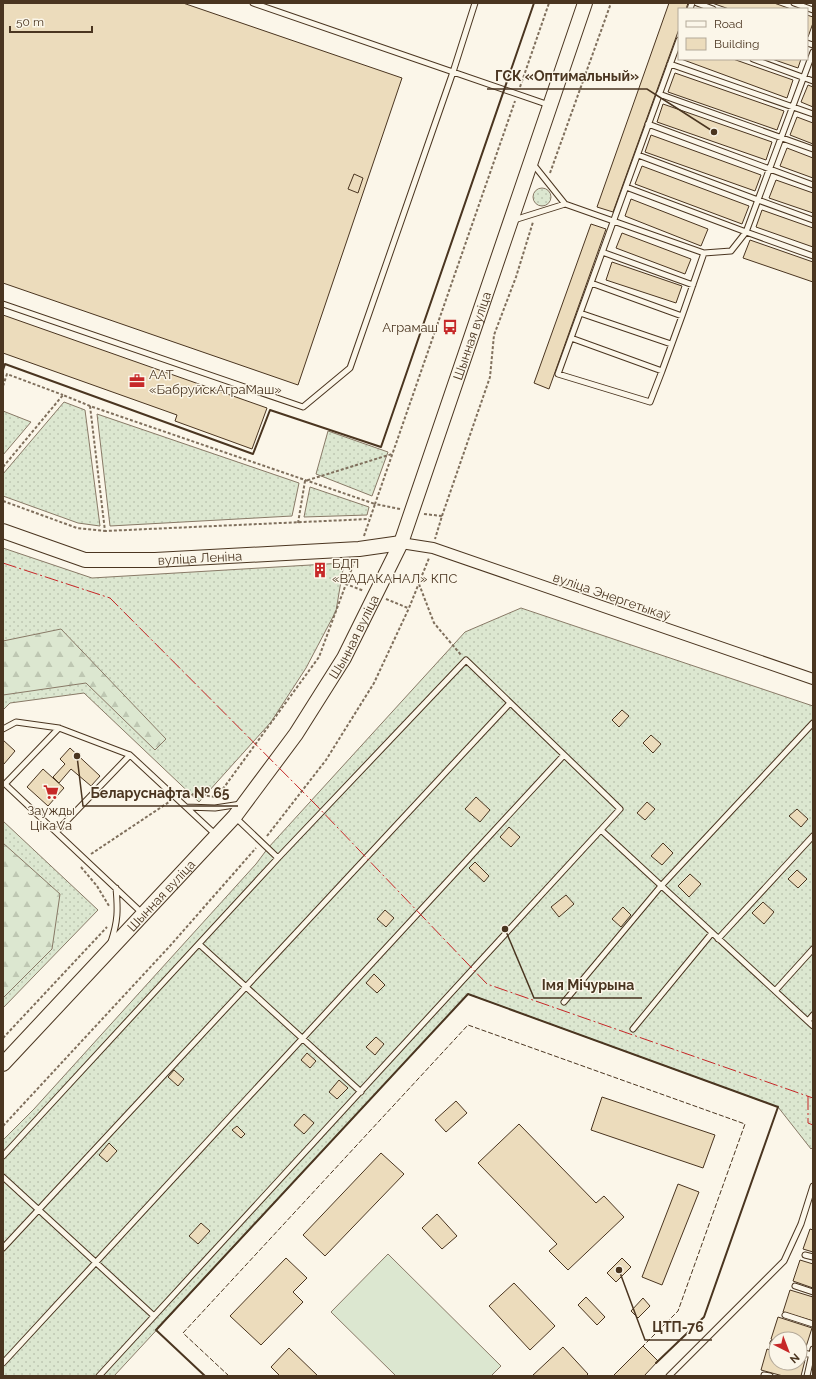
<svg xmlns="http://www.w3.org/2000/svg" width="816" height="1379" font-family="Raleway,sans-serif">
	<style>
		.grass { fill: url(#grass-dots); stroke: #887966 }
		.forest { fill: url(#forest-firs); stroke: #887966 }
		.pitch { fill: #dce7d0; stroke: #887966 }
		.building { fill: #ecdcbc; stroke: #4a3520 }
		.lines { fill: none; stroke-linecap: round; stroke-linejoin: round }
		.lane-casing { stroke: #4a3520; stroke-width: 7 }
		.street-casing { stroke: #4a3520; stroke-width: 12 }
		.secondary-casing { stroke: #4a3520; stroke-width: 16 }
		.path { stroke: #7f6f5c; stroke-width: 2; stroke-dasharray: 3 2; stroke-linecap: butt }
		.lane { stroke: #fbf6e9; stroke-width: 5 }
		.street { stroke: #fbf6e9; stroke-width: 10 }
		.secondary { stroke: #fbf6e9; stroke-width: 14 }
		.fence { stroke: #4a3520; stroke-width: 1; stroke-dasharray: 5 2; stroke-linecap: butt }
		.wall { stroke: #4a3520; stroke-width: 2 }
		.power { stroke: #c62828; stroke-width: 1; stroke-dasharray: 14 3 2 3; stroke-linecap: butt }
		.labels { text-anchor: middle; stroke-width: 3; stroke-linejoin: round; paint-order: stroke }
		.poi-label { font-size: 13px; fill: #4a3520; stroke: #fbf6e9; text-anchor: start }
		.street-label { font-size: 13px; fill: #4a3520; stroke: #fbf6e9 }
		.leader { fill: none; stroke: #4a3520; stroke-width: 1.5 }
		.callout-dot { fill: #4a3520; stroke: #fbf6e9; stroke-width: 1.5 }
		.callout-label { font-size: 14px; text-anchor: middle; font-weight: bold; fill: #4a3520; stroke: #fbf6e9; stroke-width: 3; stroke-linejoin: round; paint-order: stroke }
	</style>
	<defs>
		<pattern id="grass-dots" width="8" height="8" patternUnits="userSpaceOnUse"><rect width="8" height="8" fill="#dce7d0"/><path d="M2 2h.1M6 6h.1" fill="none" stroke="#bec7b2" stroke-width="1.8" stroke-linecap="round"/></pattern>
		<pattern id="forest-firs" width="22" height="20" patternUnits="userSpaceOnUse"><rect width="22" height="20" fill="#dce7d0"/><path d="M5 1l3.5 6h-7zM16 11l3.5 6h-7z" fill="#bec7b2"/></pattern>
	</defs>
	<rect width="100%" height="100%" fill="#fbf6e9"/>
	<path class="grass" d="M533 197a9 9 0 1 1 18 0a9 9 0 1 1-18 0Z
		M64,402L85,410L100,526L78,523L3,496V474Z
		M3,411L31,422L3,455Z
		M97,414L299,483L292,516L110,526Z
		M328,431L388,452L372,496L316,474Z
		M310,487L369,507L367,515L304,517Z
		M3,548L92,578L344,563L336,611L306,668L271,722L199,802L84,693L10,703L3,710Z
		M521,608L813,706V1147L811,1149L778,1107L468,994L114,1376H3V1140L34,1109L256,864L268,848L465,632Z
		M3,821L98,910L3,1008Z"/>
	<path class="forest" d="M61,629L166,739L155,750L86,683L3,695V641Z
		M3,843L60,894L52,949L3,998Z"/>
	<path class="pitch" d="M388,1254L501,1366L491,1376H396L331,1312Z"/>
	<path class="building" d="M3,3H183L402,78L298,385L3,283Z
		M669,3H688L686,9H679V29L613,212L597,207Z
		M712,3H774L791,9H729Z
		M807,15L813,17V23L808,37H807Z
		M681,59H733L793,80L787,98Z
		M772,59H801L798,68Z
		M675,73L784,111L777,130L668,92Z
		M808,85L813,87V107L801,102Z
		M663,104L772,142L766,160L657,122Z
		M797,117L813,123V144L790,135Z
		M651,135L761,175L755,191L645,152Z
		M787,148L813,158V178L780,166Z
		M642,166L749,206L742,224L635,184Z
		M354,174L363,178L358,193L348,189Z
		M776,180L813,193V213L769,198Z
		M631,199L708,229L701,246L625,216Z
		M762,210L813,228V247L756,227Z
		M591,224L606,229L549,389L534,383Z
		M622,233L691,259L685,274L616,248Z
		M750,240L813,262V282L743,258Z
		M612,262L682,286L676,303L606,280Z
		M3,315L267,408L252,449L175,421L177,415L3,353Z
		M316 570a4 4 0 1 1 8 0a4 4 0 1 1-8 0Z
		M622,710L629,716L619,727L612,720Z
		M651,735L661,744L653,753L643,743Z
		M3,740L15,751L4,764L3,763Z
		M70,748L100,776L91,786L71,769L59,783L53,777L65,764L60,759Z
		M43,769L64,788L48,806L27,787Z
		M476,797L490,810L480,822L465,809Z
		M647,802L655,809L645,820L637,813Z
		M797,809L808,819L801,827L789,816Z
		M509,827L520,837L511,847L500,837Z
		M663,843L673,853L662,865L651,856Z
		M475,862L489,876L484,882L469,868Z
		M797,870L807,879L798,888L788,879Z
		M690,874L701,884L689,897L678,886Z
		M566,895L574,904L559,917L551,907Z
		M763,902L774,912L764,924L752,913Z
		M623,907L631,915L621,927L612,919Z
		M385,910L394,918L386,927L377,919Z
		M374,974L385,985L377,993L366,983Z
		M376,1037L384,1044L375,1055L366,1047Z
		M307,1053L316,1061L310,1068L301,1060Z
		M174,1070L184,1079L178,1086L168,1077Z
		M339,1080L348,1088L337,1099L329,1092Z
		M602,1097L715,1135L703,1168L591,1130Z
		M456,1101L467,1113L446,1132L435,1120Z
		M304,1114L314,1123L304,1134L294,1125Z
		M519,1124L596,1203L604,1196L624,1217L568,1270L549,1251L557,1244L478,1163Z
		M237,1126L245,1134L241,1138L232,1130Z
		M109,1143L117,1151L107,1162L99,1155Z
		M381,1153L404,1174L325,1256L303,1235Z
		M678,1184L699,1192L662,1285L642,1277Z
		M437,1214L457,1236L442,1249L422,1228Z
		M201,1223L210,1231L198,1244L189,1236Z
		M810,1229L813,1230V1252L803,1249Z
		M286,1258L307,1278L293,1292L303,1302L261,1345L230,1316Z
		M622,1258L631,1267L616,1282L607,1273Z
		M800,1260L813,1264V1288L793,1281Z
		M514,1283L555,1326L530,1350L489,1306Z
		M790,1290L813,1297V1321L783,1312Z
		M586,1297L605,1317L597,1325L578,1305Z
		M643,1298L650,1306L638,1318L631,1311Z
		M778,1317L812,1328L805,1350L800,1349V1339H776V1341L771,1339Z
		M643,1346L658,1361L644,1376H613Z
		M563,1347L588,1374L586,1376H532Z
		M289,1348L318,1376H280L271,1367Z
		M767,1349L776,1352V1363H800V1358L805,1360L801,1376H783L761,1370Z"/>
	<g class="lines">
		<defs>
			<path id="lane" d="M475,3L453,72L549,105
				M697,3L713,9
				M794,3L813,10
				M690,9L692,3
				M679,40L591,283L682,316L704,253L731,251L746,232L813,52
				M807,43L813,45
				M753,59L813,81
				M670,64L813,114
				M659,94L813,149
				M648,124L813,185
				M638,155L758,200L813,220
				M626,187L746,232L813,256
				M565,204L704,253
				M514,220L565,204L533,164
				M602,252L693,285
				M3,304L303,407L350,368L453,72L253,3
				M580,313L671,344
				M571,338L591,283
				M662,371L650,402L558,374L571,338L662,371L682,316
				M3,729L16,722L59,728
				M186,807L215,808L241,804
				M235,817L278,858
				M601,830L813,1026
				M56,832L130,755
				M142,913L5,784L59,728L130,755L216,835
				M718,939L813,836
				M111,942C118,921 118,910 116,888
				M199,944L361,1092
				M775,991L813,949
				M564,1002L661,886L813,723
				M808,1021L813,1015
				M633,1029L712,933
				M3,1156L278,858L466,660L620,809L99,1376
				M3,1177L154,1316
				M3,1248L510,703
				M805,1255L813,1257
				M795,1286L813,1292
				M785,1315L813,1324
				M773,1343L776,1344
				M800,1352L812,1355
				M3,1363L564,755
				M764,1375L770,1376
				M669,1376L784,1261L801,1224L813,1186
				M807,1376L813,1349"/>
			<path id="street" d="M401,543L433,548L813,679"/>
			<g id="secondary">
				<path id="s1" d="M3,531L85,560H155L359,549L401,543"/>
				<path id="s2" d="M3,1064L235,816L296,734L344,658L401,543L585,3"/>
			</g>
		</defs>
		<use href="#lane" class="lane-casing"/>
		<use href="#street" class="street-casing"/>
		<use href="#secondary" class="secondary-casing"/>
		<path class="path" d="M520,87L549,3
			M550,173L611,3
			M3,386L7,374L63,395
			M3,467L63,395L90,406
			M3,501L77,528L105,531
			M400,509L375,504L515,101
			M424,514L442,516L435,539
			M442,516L490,377L494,335L516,277L533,222
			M298,523L305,481L392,454
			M364,536L375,504L90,406L105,531L369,519
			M355,560L346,584L364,591
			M419,584L434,623L461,655
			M386,599L408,608
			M182,793L217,797L319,657L346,584
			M267,836L326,760L374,683L409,608L429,558
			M91,854L169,802
			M81,867L97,886L109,906
			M3,1038L107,927
			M3,1126L169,947L256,848"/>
		<use href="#lane" class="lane"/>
		<use href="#street" class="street"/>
		<use href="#secondary" class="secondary"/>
		<path class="fence" d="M229,1376L183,1333L468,1025L745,1124L678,1311L643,1346"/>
		<path class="wall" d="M3,370L5,364L253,454L270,410L381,447L534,3
			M205,1376L156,1330L468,994L778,1107L704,1317L656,1363"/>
		<path class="power" d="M3,563L110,598L316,805L487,984L813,1098
			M808,1096V1123L813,1125"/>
	</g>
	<defs>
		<symbol id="bus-bare" viewBox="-9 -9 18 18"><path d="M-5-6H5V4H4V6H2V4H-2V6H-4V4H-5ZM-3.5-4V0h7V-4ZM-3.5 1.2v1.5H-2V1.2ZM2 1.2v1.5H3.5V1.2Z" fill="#c62828" stroke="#fbf6e9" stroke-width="2.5" paint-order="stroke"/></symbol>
		<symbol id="office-bare" viewBox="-9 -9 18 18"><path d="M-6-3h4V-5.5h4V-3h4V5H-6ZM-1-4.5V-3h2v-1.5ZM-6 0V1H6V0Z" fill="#c62828" stroke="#fbf6e9" stroke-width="2.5" paint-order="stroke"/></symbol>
		<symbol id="building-bare" viewBox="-9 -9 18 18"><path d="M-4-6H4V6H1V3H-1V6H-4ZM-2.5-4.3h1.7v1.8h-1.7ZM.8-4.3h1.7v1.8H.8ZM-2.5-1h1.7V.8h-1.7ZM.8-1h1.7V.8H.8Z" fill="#c62828" stroke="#fbf6e9" stroke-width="2.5" paint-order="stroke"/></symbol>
		<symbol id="supermarket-bare" viewBox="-9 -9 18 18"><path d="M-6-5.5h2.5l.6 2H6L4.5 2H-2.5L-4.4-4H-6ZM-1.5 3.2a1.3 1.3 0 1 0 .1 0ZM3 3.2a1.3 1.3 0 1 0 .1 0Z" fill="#c62828" stroke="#fbf6e9" stroke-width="2.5" paint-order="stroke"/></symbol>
	</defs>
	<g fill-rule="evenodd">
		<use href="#bus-bare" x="439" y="316" width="22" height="22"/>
		<use href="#office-bare" x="126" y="370" width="22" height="22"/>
		<use href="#building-bare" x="309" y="559" width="22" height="22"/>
		<use href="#supermarket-bare" x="40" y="781" width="22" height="22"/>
	</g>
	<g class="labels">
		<g class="poi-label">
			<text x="438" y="332" text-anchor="end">Аграмаш</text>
			<text x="149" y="379">ААТ<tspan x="149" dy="15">«БабруйскАграМаш»</tspan></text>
			<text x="332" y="568">БДП<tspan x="332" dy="15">«ВАДАКАНАЛ» КПС</tspan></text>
			<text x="51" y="815" text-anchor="middle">Заужды<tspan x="51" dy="15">ЦікаVа</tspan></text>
		</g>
		<g class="street-label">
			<text dy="5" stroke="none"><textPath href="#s2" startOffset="879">Шынная вуліца</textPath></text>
			<text dy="5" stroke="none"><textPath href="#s1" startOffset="202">вуліца Леніна</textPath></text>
			<text transform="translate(612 596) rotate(19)" y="5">вуліца Энергетыкаў</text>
			<text dy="5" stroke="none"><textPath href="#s2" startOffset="555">Шынная вуліца</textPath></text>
			<text dy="5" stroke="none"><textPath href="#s2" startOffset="231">Шынная вуліца</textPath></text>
		</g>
	</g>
	<path class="leader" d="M714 132L647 89H487M77 756L83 806H238M505 929L534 998H642M619 1270L645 1340H712"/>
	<g class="callout-dot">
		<circle cx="714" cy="132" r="4"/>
		<circle cx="77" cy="756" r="4"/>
		<circle cx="505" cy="929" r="4"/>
		<circle cx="619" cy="1270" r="4"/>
	</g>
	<g class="callout-label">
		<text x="567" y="81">ГСК «Оптимальный»</text>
		<text x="160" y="798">Беларуснафта № 65</text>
		<text x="588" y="990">Імя Мічурына</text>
		<text x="678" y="1332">ЦТП-76</text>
	</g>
	<rect width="816" height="1379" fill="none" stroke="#4a3520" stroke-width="8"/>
	<rect x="678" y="8" width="130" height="52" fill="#fbf6e9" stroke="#b4a999"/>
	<rect x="686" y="21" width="20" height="6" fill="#fbf6e9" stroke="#b4a999"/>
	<text x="714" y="28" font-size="12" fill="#4a3520">Road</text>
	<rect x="686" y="38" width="20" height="12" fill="#ecdcbc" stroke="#b4a999"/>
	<text x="714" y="48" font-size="12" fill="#4a3520">Building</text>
	<g transform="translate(788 1351) rotate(138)"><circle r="19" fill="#fbf6e9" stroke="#b4a999"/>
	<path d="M0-3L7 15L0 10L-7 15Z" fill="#c62828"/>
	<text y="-6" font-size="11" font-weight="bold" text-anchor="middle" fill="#4a3520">N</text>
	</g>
	<path d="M10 26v6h82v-6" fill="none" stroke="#4a3520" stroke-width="2"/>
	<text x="16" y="26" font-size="12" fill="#4a3520" stroke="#fbf6e9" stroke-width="3" paint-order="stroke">50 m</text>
</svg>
